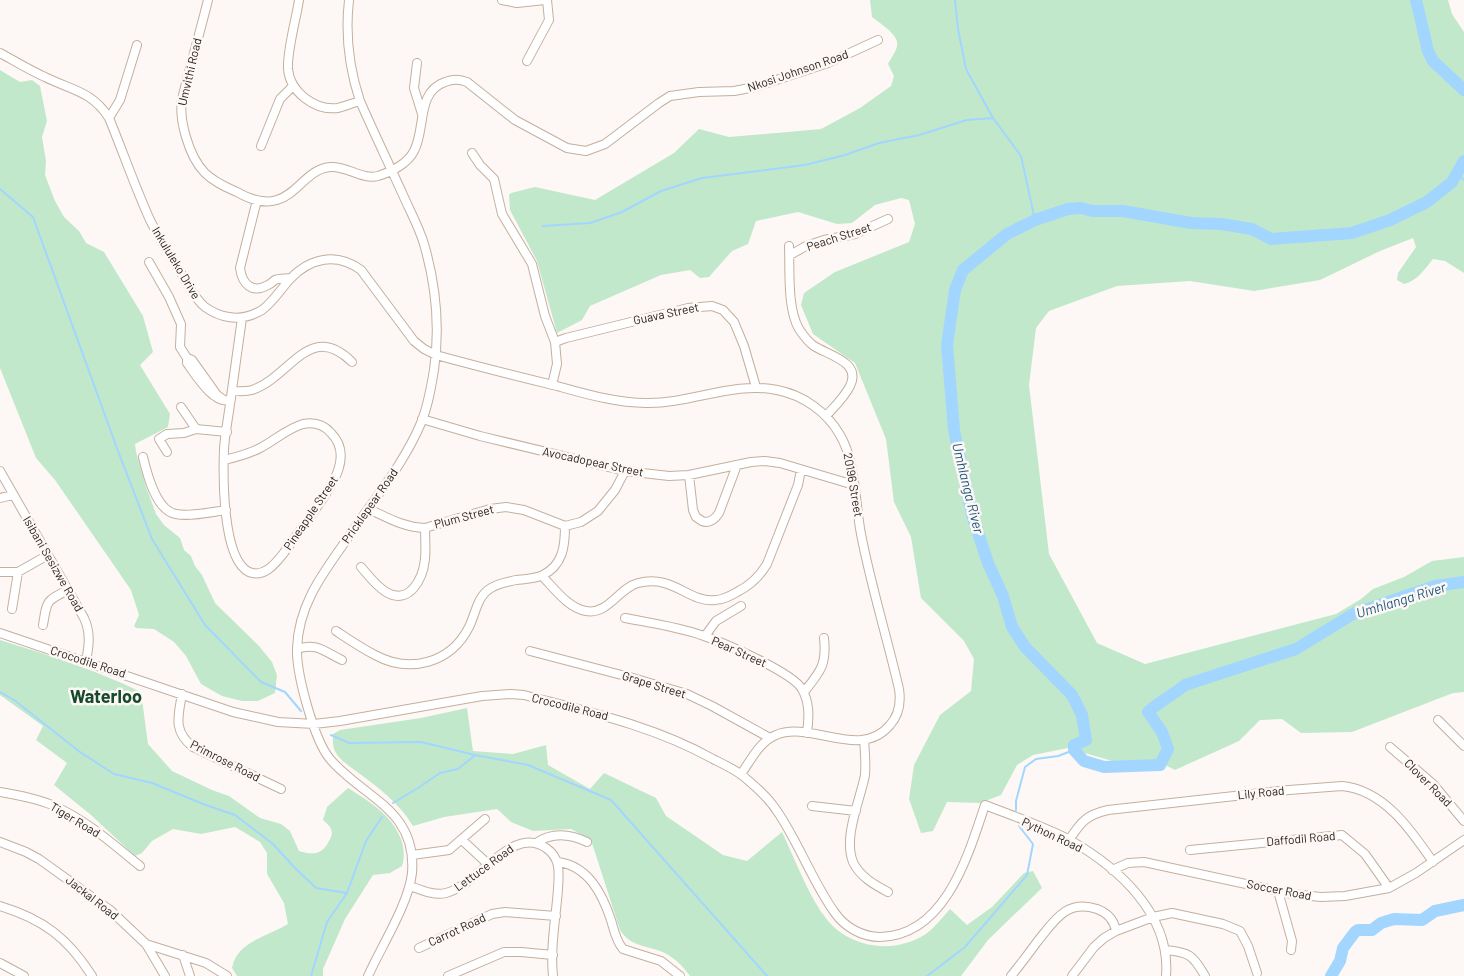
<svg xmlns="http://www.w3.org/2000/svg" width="1464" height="976" font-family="Barlow,sans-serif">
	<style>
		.green { fill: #c2e8cb }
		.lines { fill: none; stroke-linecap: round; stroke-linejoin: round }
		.stream { stroke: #a2d6ff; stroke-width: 2 }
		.river { stroke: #a2d6ff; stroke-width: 12 }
		.street-casing { stroke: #c4af9e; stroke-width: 10 }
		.street { stroke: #fff; stroke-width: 8 }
		.labels { text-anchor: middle; stroke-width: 5; stroke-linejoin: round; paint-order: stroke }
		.street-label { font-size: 12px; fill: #2a221b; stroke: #fdf8f5 }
		.water-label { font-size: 14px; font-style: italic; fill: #1f587e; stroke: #fdf8f5 }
		.district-label { font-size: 18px; font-weight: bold; fill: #154b2a; stroke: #fdf8f5 }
	</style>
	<rect width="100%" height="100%" fill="#fdf8f5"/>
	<path class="green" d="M870,0H1448L1452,14L1464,32V273L1445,261L1433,259C1425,269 1417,281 1404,284L1397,280L1398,273L1416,247L1413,238L1380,251L1320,280L1254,291L1190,281L1117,286L1049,311L1036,328L1029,385L1049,554L1097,643L1145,664L1336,614L1361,599L1373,589L1404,577L1432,561L1464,557V692L1453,693L1352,732L1301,733L1282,719L1260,720L1239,741L1175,770L1159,762L1112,761L1068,748L1033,755L1017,765L1001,795L980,803L947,802L933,831L921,833L909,799L914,765L940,715L971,691L974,659L964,641L921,598L911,537L894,502L886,439L855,363L813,334L801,305L804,293L835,272L909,242L915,224L909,200L901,198L875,205L852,223L837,224L798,212L756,221L748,244L732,251L709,277L700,278L690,270L661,275L590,306L582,320L557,333L537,261L510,210L509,195L511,193L535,187L595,200L674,153L699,129L729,137L821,129L860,108L891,86L894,76L888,64C891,58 896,52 897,46C900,35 879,23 872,17Z
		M0,70L20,82L32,80L40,86L47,121L42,137L46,161L45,175L55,201L64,217L79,231L86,243L104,252L143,316L153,352L140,365L170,414L168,427L135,444L136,452L146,487L156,514L164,525L180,538L184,550L191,556L195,566L202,575L215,603L259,646L272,662L277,675L275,693L258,701H242L222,696L201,684L186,656L174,642L154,629L136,628L134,626L139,615L131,590L55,480L36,458L0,368Z
		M0,640C48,655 96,670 141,692L148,744L172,771L212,790L229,796L260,818L281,824L290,831L299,851C313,855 322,855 329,841C331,838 333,833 331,829C330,826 326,823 323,820L327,807L348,788C370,802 391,814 401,839C404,848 405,857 402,866L390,873L373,875L345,919L323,969V976H237L232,968C237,941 267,937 288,924L284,903L267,874V853L260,842L235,827L201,834L173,829L152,841L142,853L135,856L91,815L54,785L67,763L36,740L43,726L0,695Z
		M467,708L473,751L513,754L546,745L548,765L590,789L604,773L656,798L666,816L723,855L747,861L782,832C796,861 808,896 828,921C852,949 895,954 926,934C935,927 942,918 950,909L967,925L992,907L1024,873L1033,871L1042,888L988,940L961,976H690C682,965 673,956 660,951C644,945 630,946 620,930L591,840L571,829L533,831L511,822L497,809L444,817L413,826C399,803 380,789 360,774C352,768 341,761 336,753C332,747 333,740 333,734L340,730L421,718Z"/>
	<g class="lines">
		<path class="stream" d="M955,0L958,29L966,69L993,118L1021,156L1035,220
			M1457,173L1464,180
			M0,189L33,217L118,451L152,539L205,625L261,682L285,692L301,711
			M543,226L590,223L622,212L661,191L702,178L805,165L845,155L879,143L919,135L967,120L993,118
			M0,692L14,700L80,752L114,774L152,783L203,804L235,815L273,844L294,867L316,888L347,893
			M331,735L349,743L421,742L475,755L528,765L611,800L767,976
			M393,803L418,788L440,773L458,769L474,756
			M1016,810V801L1025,767L1036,759L1058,756L1074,750
			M311,976L327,922L347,893L366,841L382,817
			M927,976L965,947L1027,875L1033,844L1019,826"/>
		<path class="river" d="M1416,0L1428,51L1433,61L1464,90
			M1464,161L1452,182L1427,202L1390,220L1352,233L1271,239L1252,229L1221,224L1191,223L1123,211H1092L1081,208L1068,209L1035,220L1007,234L963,270L955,290L947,345L954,430L972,515L988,563L1003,596L1012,627L1025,647L1072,695L1082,715L1086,740L1074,745V750L1084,761L1104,767L1160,765L1168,749L1162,732L1148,712C1160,701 1173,695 1185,685L1296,649L1353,614L1435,586L1464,582
			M1331,976L1340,961L1343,948L1355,932L1358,930H1372L1381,923L1394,919L1422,920L1435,911L1464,905"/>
		<defs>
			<path id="street" d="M208,0C200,32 191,63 183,95C177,117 189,157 205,173C214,182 226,187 237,192C249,199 263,204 277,200C298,194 308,168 331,167C347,166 362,180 378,176C392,172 408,163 414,151C426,129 416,92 445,82C452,79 460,79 467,82L515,120L567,148L586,151L605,144L659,103L670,96L699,92L734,91L755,87L828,63L878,40
				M299,0C296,20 287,50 288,69C290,92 315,111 338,108C345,106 353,103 360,101
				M349,0C345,35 349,68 360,101C374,133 389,164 403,195C410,211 419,227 424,244C436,285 440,328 434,370C431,388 428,406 421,423C405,461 379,493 356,526C330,565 299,598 297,648C296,673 314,740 330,759C363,798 417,809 412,873C409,903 381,947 368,976
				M502,0L517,3L545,0
				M0,53C15,61 29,70 45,77C71,90 92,91 109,118C123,152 135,187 150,220C159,238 170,255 181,273C188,284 194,298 205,307C212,312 220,316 229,317C240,319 252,316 262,310C273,302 281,289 290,279C310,258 336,252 361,270L414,341L424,349L436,355C476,366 516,376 557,386C586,394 616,403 646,403C690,404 734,381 777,390C803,395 827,412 840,435C856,462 855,503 861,534C871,586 887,637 899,689C901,702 899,715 890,725C860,761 811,720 776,735C760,741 751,760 741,774
				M527,61L549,20L547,0
				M417,63L414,88L422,114
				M109,118L120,100L137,45
				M261,146L280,99L293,86
				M472,153L480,165L494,179L502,214L532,264L545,316L555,342L557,364L552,385
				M257,200L240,268C242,284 252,294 268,285C271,284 272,282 275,280C279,278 286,279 291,278
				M789,246C790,271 787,308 799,329C803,335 808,342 814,346C828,355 862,362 850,386C844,398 834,407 826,416
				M790,255L806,246L824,240L855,234L888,219
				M149,262L169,297L181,324L180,347L187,358
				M555,342L566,338L688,308L712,306L723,310L734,322L744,346L756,387
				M232,391C239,391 245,392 252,390C291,377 309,320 352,362
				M224,400L217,395L192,360L187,358V363C195,374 215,407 231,399
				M181,407L196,429
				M422,419L480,436L625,471L669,476L689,475L751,462L765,461L780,463L854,485
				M167,452L159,439L167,434L184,433L196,429L227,432
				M143,457C147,474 156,511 176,514C190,517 211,512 226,510
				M224,460C237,457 249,454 260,448C274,441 288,428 303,424C314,422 324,425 331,433C356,458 327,492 312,514C302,527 293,541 283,554C275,564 264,578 249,572C222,559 223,475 224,449C225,434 228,419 230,404C234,375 238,347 242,318
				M0,471L84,618C91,633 89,646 86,661
				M689,475L693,510L696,517L702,521C710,524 715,519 719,513L737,465
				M0,498L13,495
				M369,509C388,518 403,527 425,528L490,509L506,507L524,510L565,526L581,522L598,511L615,490L625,471
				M361,567C369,576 376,586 386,592C409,606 423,579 425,559C426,549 425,538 425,528
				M0,572H18L48,555
				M542,576C554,588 568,608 586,611C608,615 619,588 638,583C674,574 688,603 715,600C723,600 730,596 737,592C749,586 760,576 767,564L798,485L801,470
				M12,609L18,572
				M625,618C651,623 679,627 704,636C724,643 792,672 802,689C810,703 809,718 807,733
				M43,625C47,600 46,601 68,590
				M336,631C348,639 361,648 375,655C410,674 451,663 469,627C476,613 477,596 491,588C498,583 508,582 516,580C524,579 535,579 543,575C563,565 565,546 565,526
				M0,633L233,712L278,722L314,724L340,721L482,696L511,694L524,695C589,712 654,726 713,759C723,764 734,769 743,776C755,786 768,797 777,811C799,843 812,881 835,913C845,927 862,937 880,937C945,936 968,856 985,805C1013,816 1043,826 1070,840C1119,868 1171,915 1166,976
				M705,636L716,621L741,606
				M297,649C316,642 325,652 342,660
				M530,651L633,678L687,694L712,706L770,738
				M804,692C820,672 827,665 824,638
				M182,694C178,717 173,731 193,747L281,789
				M1438,720L1464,746
				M864,740C865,752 866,763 865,775C860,801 843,837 853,862C860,877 875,885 888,892
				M1390,747L1433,784L1464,821
				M0,792C18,795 35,798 52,805C85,819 113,844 140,866
				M812,806L856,811
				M462,840L489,865
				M1069,840C1081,822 1086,815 1108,810L1289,790L1342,786C1384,790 1411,830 1433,862
				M0,842L26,852L39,859L110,910L146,944L165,976
				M536,843C552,832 570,834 587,842
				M1190,850L1342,835L1365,854L1389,888
				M412,855L449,850L485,819
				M558,862C588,866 602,893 611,920C614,930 616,941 623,949L661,961L680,976
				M1112,870L1128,863L1144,862L1292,894L1321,897L1345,896L1389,888L1416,873L1464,840
				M410,886C421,890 434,896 446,893C480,884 512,824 546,848C561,858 559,873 558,889C556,917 550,947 553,976
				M1278,891L1292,941L1291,950
				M0,906C43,919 68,938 92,976
				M146,944L206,963L227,976
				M419,948L492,914L505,912L556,916
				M1165,950C1189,952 1193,955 1205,976
				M183,955L190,976
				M0,963L24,976
				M448,976L504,952H521L553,955
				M1011,976C1020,965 1029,953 1037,942C1054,921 1066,899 1097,909C1108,913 1114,920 1116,931
				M1072,976L1094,947L1104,938L1116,931L1153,917L1172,913L1223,924L1240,931L1248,946L1257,973"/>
		</defs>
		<use href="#street" class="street-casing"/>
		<use href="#street" class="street"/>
	</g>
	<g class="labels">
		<g class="street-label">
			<text transform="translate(798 71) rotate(-19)" y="4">Nkosi Johnson Road</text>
			<text transform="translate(190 72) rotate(-77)" y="4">Umvithi Road</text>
			<text transform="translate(839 237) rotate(-18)" y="4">Peach Street</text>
			<text transform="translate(176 263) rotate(59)" y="4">Inkululeko Drive</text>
			<text transform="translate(666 314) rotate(-12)" y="4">Guava Street</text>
			<text transform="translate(593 462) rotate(12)" y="4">Avocadopear Street</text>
			<text transform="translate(853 485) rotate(80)" y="4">20196 Street</text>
			<text transform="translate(370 506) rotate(-55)" y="4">Pricklepear Road</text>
			<text transform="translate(311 513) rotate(-56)" y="4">Pineapple Street</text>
			<text transform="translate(464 517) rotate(-15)" y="4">Plum Street</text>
			<text transform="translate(53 564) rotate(60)" y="4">Isibani Sesizwe Road</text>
			<text transform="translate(739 652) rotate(24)" y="4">Pear Street</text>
			<text transform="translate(88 662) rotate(18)" y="4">Crocodile Road</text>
			<text transform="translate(654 685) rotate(17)" y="4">Grape Street</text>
			<text transform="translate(570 707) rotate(14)" y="4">Crocodile Road</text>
			<text transform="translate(225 761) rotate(27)" y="4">Primrose Road</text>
			<text transform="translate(1428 783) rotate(45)" y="4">Clover Road</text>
			<text transform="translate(1261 793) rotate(-6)" y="4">Lily Road</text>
			<text transform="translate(75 820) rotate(31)" y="4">Tiger Road</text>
			<text transform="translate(1052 835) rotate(25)" y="4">Python Road</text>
			<text transform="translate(1301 839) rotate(-5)" y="4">Daffodil Road</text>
			<text transform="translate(484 868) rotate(-36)" y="4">Lettuce Road</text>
			<text transform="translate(1279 890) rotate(11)" y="4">Soccer Road</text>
			<text transform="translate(92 898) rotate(38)" y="4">Jackal Road</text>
			<text transform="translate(457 930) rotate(-25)" y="4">Carrot Road</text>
		</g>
		<g class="water-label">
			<text transform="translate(968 488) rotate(76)" y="5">Umhlanga River</text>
			<text transform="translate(1401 600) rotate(-17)" y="5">Umhlanga River</text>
		</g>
		<g class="district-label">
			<text x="106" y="703">Waterloo</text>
		</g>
	</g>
</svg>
